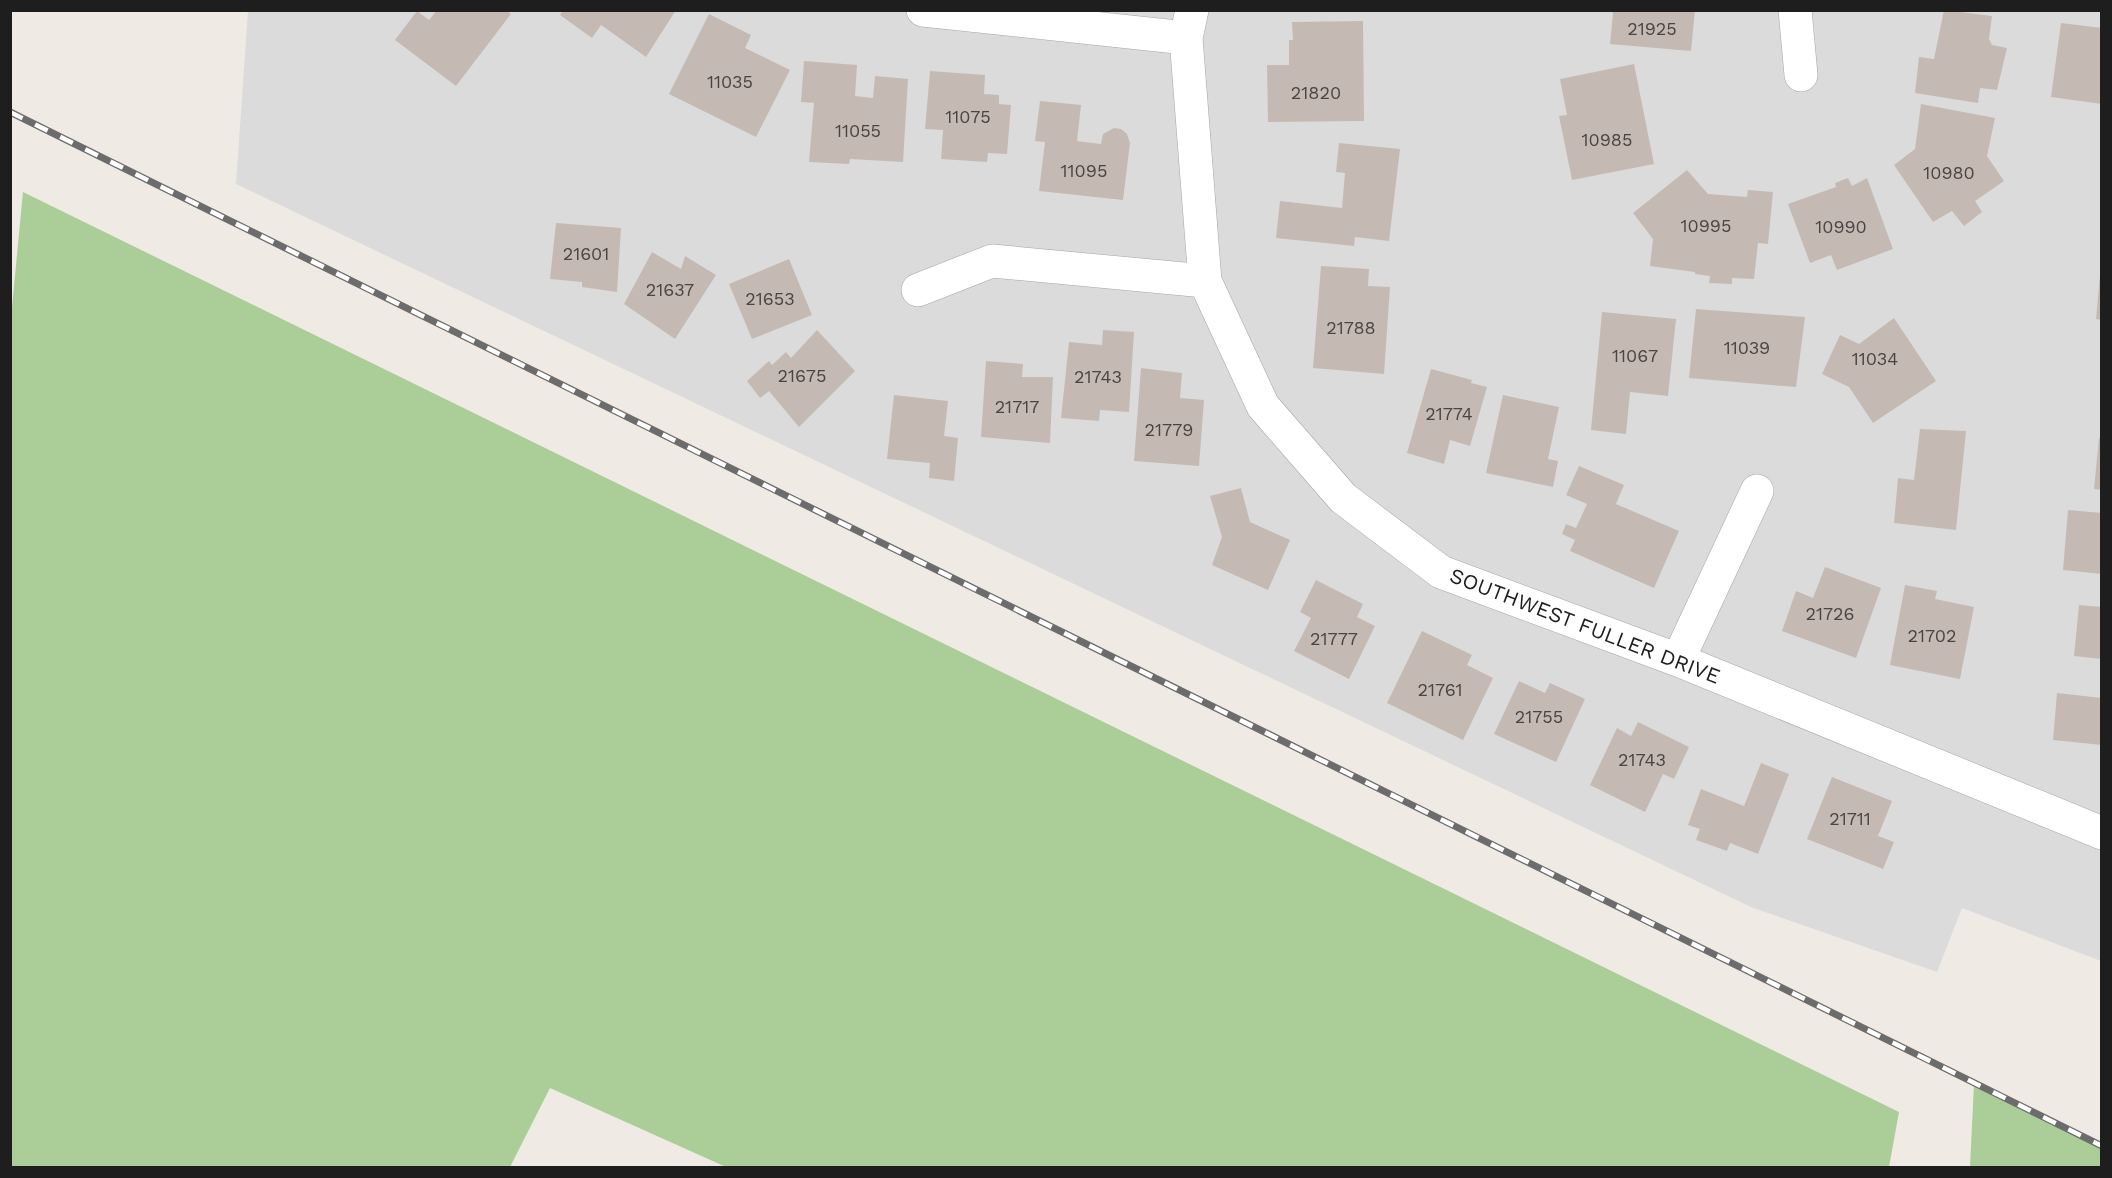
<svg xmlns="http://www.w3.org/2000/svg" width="2112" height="1178" font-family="'Work Sans',sans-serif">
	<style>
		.residential { fill: #dcdbdb }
		.forest { fill: #abce98 }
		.building { fill: #c4bab3 }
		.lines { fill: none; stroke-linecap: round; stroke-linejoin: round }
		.minor-casing { stroke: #a5a5a5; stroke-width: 34 }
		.minor { stroke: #fff; stroke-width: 33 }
		.rail-casing { stroke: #6c6c6c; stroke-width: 7 }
		.rail { stroke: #fff; stroke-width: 4.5; stroke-dasharray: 14; stroke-linecap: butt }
		.labels { text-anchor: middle; stroke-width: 4.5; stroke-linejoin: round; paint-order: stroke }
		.number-label { font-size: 18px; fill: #484543 }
		.street-label { font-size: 21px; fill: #1e1e1e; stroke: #fff }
	</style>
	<rect width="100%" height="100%" fill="#efeae4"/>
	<path class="residential" d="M248,11H2101V961L1962,908L1937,972L1751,907L236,184Z"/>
	<path class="forest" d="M23,192L1899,1112L1889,1167H726L550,1088L510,1167H11L10,328Z
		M1974,1084L2101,1147V1167H1970Z"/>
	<path class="building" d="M437,10H506L511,14L456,86L395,40L417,11L429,20Z
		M563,10H676L646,57L601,25L592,38L560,15Z
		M1610,10H1695L1691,51L1610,44L1613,13Z
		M1944,10L1992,16L1989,39L1992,45L2007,48L1997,90L1980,88L1978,103L1915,93L1919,57L1934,59Z
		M709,14L751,35L745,48L790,70L756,137L669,94Z
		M1363,21L1364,121L1268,122L1267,65H1289V40H1293L1292,22Z
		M2061,23L2102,28V104L2051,97Z
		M804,61L857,65L855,96L873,98L875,76L908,79L903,162L850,159L849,164L809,162L814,103L801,102Z
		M1634,64L1654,164L1572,180L1559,116L1567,115L1560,79Z
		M930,71L985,75L984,94L999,95V104L1011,105L1007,154L988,153L987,162L941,159L943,130L925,129Z
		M1040,101L1081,105L1077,141L1101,144L1103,134L1114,128L1121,129L1127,134L1130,143L1123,200L1039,191L1045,142L1035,141Z
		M1921,104L1995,118L1987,156L2004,181L1975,201L1982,212L1964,226L1952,211L1933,222L1894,165L1915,149Z
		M1339,143L1400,149L1389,241L1355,237L1354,246L1276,238L1280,201L1342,208L1345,173L1336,172Z
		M1687,170L1708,194L1747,197L1748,190L1773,192L1768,244L1758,243L1754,279L1732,278V284L1709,283L1710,276L1695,274V272L1650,266L1653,239L1633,213Z
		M1848,178L1852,186L1867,178L1893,249L1837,270L1831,255L1810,263L1788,204L1836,187L1835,183Z
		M556,223L621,228L617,292L582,287V282L550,279Z
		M652,252L681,269L685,256L716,275L675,339L624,304Z
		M789,259L812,315L752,339L729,284Z
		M1321,266L1369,269L1368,286L1390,287L1384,374L1313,368Z
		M2100,275H2102V320L2096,319Z
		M1696,309L1805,317L1796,387L1689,378Z
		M1602,312L1676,319L1668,396L1630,392L1626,434L1591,430Z
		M1894,318L1936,381L1873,423L1849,387L1822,374L1840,335L1859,344Z
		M817,330L855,371L799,427L769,391L760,398L747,381L769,361L772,365L786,352L791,358Z
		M1103,330L1134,332L1129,412L1100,410L1099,421L1061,418L1069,342L1102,345Z
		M986,361L1023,364L1022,377H1053L1050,443L981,437Z
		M1141,368L1182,373L1180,398L1204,400L1199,466L1134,461Z
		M1431,369L1472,380L1471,383L1487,387L1470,446L1450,440L1444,464L1407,453Z
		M894,395L948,401L944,436L958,438L954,481L929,478L930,463L887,459Z
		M1503,395L1559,407L1548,459L1558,461L1553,487L1486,473Z
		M1920,429L1966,431L1956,530L1894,523L1898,478L1914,480Z
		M2099,438H2102V490L2094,489Z
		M1579,466L1624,485L1616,504L1679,531L1654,588L1570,551L1575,540L1562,534L1566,524L1576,528L1587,504L1566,495Z
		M1241,488L1250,522L1290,540L1268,590L1212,565L1222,537L1210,496Z
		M2068,510L2102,513V574L2063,570Z
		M1825,567L1881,588L1856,658L1782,631L1796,591L1813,598Z
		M1316,580L1363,604L1357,617L1375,626L1349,679L1294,651L1311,618L1300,612Z
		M1905,585L1937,591L1935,599L1974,607L1960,679L1890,665Z
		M2079,605L2102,607V659L2074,656Z
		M1422,631L1472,655L1467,665L1493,678L1463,740L1387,703Z
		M1519,681L1545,693L1550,683L1585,699L1556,762L1494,734Z
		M2057,693L2102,698V745L2053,740Z
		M1638,722L1689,747L1674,779L1663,774L1645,812L1590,785L1617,728L1631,736Z
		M1761,763L1789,774L1758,854L1730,843L1727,851L1696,840L1700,829L1688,825L1701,789L1744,806Z
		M1832,777L1892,801L1878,836L1894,842L1883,869L1807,839Z"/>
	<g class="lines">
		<defs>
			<path id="minor" d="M923,10L1186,38
				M1192,10L1186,38L1205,281L1263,406L1343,498L1441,572L1678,660L2102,833
				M1795,10L1801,75
				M918,290L992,261L1205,281
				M1678,660L1757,491"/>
		</defs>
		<use href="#minor" class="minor-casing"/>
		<use href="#minor" class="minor"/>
		<defs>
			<path id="rail" d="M10,112L2102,1146"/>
		</defs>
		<use href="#rail" class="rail-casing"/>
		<use href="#rail" class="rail"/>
	</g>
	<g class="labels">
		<g class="number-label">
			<text x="1652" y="35">21925</text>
			<text x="730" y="88">11035</text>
			<text x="1316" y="99">21820</text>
			<text x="968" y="123">11075</text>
			<text x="858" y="137">11055</text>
			<text x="1607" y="146">10985</text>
			<text x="1084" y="177">11095</text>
			<text x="1949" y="179">10980</text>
			<text x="1706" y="232">10995</text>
			<text x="1841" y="233">10990</text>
			<text x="586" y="260">21601</text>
			<text x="670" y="296">21637</text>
			<text x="770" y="305">21653</text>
			<text x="1351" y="334">21788</text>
			<text x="1747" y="354">11039</text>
			<text x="1635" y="362">11067</text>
			<text x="1875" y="365">11034</text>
			<text x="802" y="382">21675</text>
			<text x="1098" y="383">21743</text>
			<text x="1017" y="413">21717</text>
			<text x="1449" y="420">21774</text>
			<text x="1169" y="436">21779</text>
			<text x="1830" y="620">21726</text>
			<text x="1932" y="642">21702</text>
			<text x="1334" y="645">21777</text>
			<text x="1440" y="696">21761</text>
			<text x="1539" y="723">21755</text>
			<text x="1642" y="766">21743</text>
			<text x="1850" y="825">21711</text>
		</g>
		<g class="street-label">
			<text transform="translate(1585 626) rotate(21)" y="7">SOUTHWEST FULLER DRIVE</text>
		</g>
	</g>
	<rect width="2112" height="1178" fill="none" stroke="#1e1e1e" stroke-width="24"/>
</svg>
